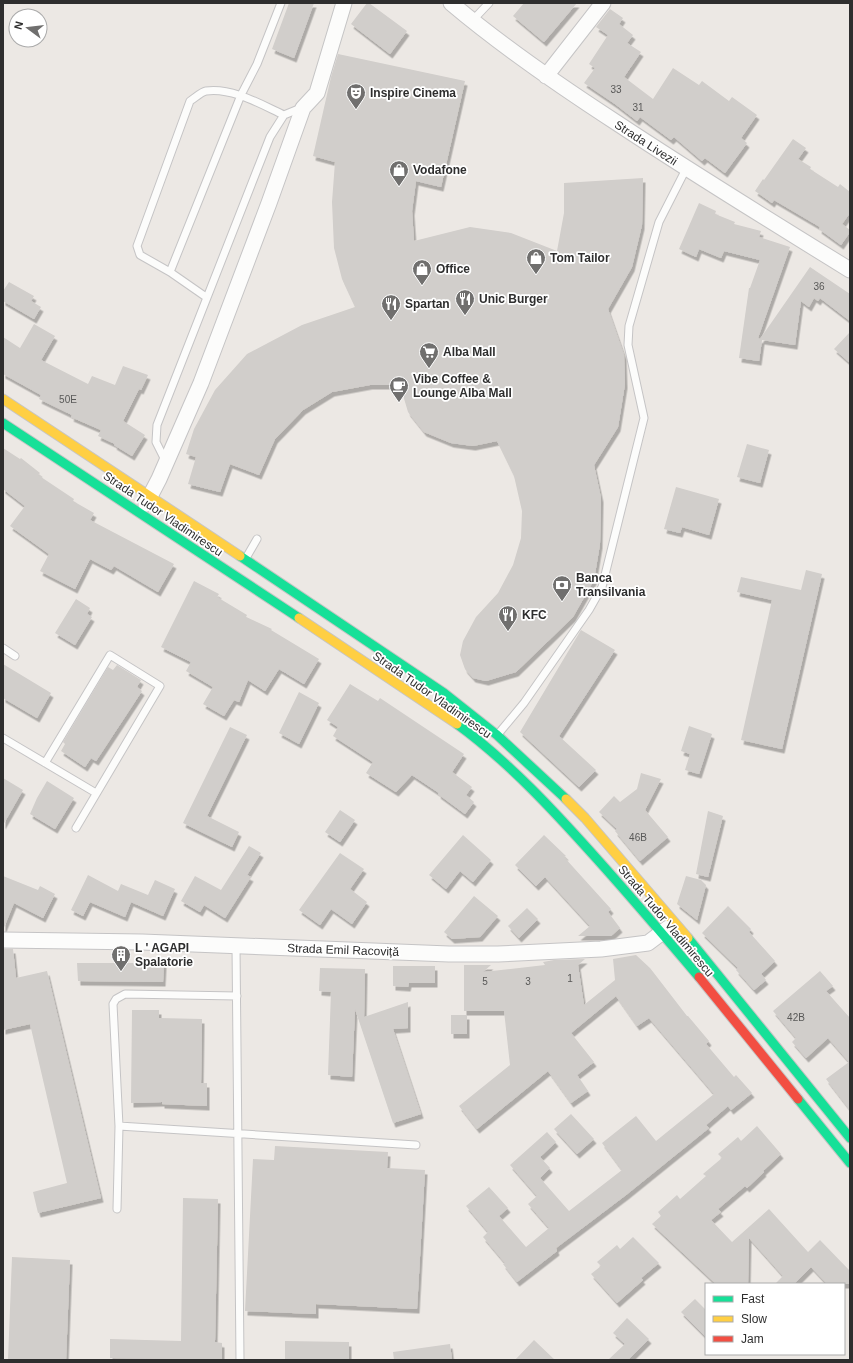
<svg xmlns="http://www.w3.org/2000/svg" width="853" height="1363" font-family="Arial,sans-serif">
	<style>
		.building { fill: #d1cecb; filter: url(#shadow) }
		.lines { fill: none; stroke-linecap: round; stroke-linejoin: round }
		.lane-casing { stroke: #c5c4c5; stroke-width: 9 }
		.street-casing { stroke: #c5c4c5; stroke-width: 17 }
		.fast-casing { stroke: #c6c5c4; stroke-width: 11 }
		.slow-casing { stroke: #c6c5c4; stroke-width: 11 }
		.jam-casing { stroke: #c6c5c4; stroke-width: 11 }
		.lane { stroke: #fcfcfb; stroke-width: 7 }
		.street { stroke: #fcfcfb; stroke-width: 15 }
		.fast { stroke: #16e098; stroke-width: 9 }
		.slow { stroke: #ffcf43; stroke-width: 9 }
		.jam { stroke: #f24e42; stroke-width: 9 }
		.labels { text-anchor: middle; stroke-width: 3.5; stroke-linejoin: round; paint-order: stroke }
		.number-label { font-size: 10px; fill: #585857 }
		.poi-label { font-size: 12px; font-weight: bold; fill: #2e2e2e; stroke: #fff; text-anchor: start }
		.street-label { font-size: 12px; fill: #2e2e2e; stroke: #fff }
	</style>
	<defs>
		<filter id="shadow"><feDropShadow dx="2.5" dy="4.5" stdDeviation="0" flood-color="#0004"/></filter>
	</defs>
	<rect width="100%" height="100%" fill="#ece8e4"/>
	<path class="building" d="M289,3H314L294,58L272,49Z
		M367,3H369L407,31L390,54L351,24Z
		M524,3H577L544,42L513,16Z
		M610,9L623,18L619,24L633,35L627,43L641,52L624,77L653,99L673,68L699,85L702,81L729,101L732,97L757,115L741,138L747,143L725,173L705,158L702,161L674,137L671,140L640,117L637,121L615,104L584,83L595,68L589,64L608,35L596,27Z
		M338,54L465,81L441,187L416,181L412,211L414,241L470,227L511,233L557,251L564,213V183L643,178L642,225L632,267L608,309L624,355L625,384L618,427L594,465L601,498L600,544L594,580L573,617L516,672L486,681L473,678L465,669L460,655L463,641L476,617L498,593L513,565L521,538L522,511L514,476L497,441L473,446L451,443L424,432L408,412L400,385H370L332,392L303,410L275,439L259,475L230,464L220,492L188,484L196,457L186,454L194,429L215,390L247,354L302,325L355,307L342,279L334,248L332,202L335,162L313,156L331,77Z
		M793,139L806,148L798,159L811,167L810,169L838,187L840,184L850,192V213L842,224L850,230V232L841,245L819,229L820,227L774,200L772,203L755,191L763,179L764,180Z
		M699,203L716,211L715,214L735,222L734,224L761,231L759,237L790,247L758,338L760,339L810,267L850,294V321L820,298L818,301L814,298L809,307L801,301L795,345L762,340L759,361L739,358L749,288H750L760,260L724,251L721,258L699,249L696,257L679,249Z
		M9,282L34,296L31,301L41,307L34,319L3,301V291Z
		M34,324L55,336L41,360L88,384L92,376L115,385L123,366L148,375L141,390L139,389L123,421L145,435L132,456L114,445L115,444L98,436L101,430L71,417L72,415L39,399L41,395L3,374V337L20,348Z
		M850,332V363L834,349Z
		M747,444L769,450L760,483L737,477Z
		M3,448L20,459L21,458L40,473L38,475L74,499L73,501L94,513L90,520L174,564L158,592L114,566L111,570L90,559L75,589L40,571L49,554L10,526L25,506L3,489Z
		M676,487L719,499L709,535L682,527L680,533L664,529Z
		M806,570L822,574L782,749L741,740L772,600L737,592L741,577L801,590Z
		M194,581L219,594L217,597L247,615L246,617L272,629L271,630L319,659L304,684L279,669L265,691L248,680L239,702L234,700L224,716L203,704L213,687L186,671L191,662L161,647Z
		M76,599L90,608L87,614L92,617L75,645L55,633Z
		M581,630L615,650L559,736L596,770L579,787L520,732Z
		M3,664L51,693L37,718L3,698Z
		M117,665L141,680L137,687L142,691L96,761L91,758L85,767L61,751L65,744L63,742L108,667L113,670Z
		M350,684L378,701L380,698L464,754L452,772L472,787L466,795L474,802L465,814L438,794L439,793L412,775L396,792L366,773L373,762L333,736L338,727L327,720Z
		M299,692L319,703L299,744L279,733Z
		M689,726L712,734L699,774L685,770L690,754L681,751Z
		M230,727L247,735L207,816L239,832L232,847L183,823Z
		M641,773L661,779L645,810L668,837L640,861L615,831L617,829L599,812L614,796L620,802L637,789Z
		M3,778L23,790L3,825Z
		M47,781L74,798L55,829L30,814L37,798Z
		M340,810L355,820L340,842L325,832Z
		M708,811L723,816L708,877L696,874Z
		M463,835L491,860L473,882L460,871L446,889L429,875Z
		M544,835L566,856L564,857L611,909L608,912L620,928L611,936H578L590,926L545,877L536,886L515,865Z
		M249,846L261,853L247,875L251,877L225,918L204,905L200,912L181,901L195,876L221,890Z
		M340,853L364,869L350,889L367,902L352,924L331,909L320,925L299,910Z
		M88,875L118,891L121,884L148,895L155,880L175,889L163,916L131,902L125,917L90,902L83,916L71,910Z
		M3,876L38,890L40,886L55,894L43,918L14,903L3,930Z
		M686,876L701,880L706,885L697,920L677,904Z
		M474,896L498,916L480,937L452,939L444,932Z
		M728,906L751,929L749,932L775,961L761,974L766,980L754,990L736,970L738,968L702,933Z
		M527,908L538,919L519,938L508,926Z
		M3,949H13L16,978L47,971L101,1198L38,1213L33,1192L67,1183L30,1024L3,1030Z
		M636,955L650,968L687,1016H688L709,1041L706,1044L734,1077L736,1075L752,1093L731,1110L728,1106L706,1125L709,1128L626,1195L556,1248L557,1251L517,1282L503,1264L505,1263L483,1237L488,1232L466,1206L489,1187L508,1208L499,1216L526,1247L549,1228L528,1204L537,1196L510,1165L547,1132L556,1142L540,1157L550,1168L540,1178L569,1211L622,1170L602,1143L636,1116L656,1141L714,1094L649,1018L637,1026L616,996L571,1033L594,1062L577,1075L588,1091L571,1103L548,1071L477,1129L459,1106L510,1065L504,1011H464V965H491L483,972L545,965L543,962L554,960L585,959L578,965L584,1005L615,980L613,959Z
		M77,963H164L163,982L78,981Z
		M393,966H435V983H409L408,987L393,986Z
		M320,968L365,969L364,1017L408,1002V1028L393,1029L421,1114L393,1123L355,1009L352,1077L328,1075L331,992L319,991Z
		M820,971L833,986L826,991L850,1018V1110L826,1079L849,1062L828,1038L806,1058L792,1042L796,1038L773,1011Z
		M132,1010H159V1018L202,1019L201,1083H207V1106L162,1104V1102L131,1103Z
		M451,1015H467V1034H451Z
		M571,1114L594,1139L577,1154L554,1129Z
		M757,1126L781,1154L763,1171L764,1172L747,1188L745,1186L718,1209L721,1212L711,1220L732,1242L769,1209L808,1252L820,1240L850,1271V1284H827L811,1267L794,1284H775L783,1276L749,1238L748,1284H716L652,1224L661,1216L658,1212L677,1195L680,1199L706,1176L703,1174L722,1158L718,1154L738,1137L741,1141Z
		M275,1146L388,1152L387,1168L425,1170L417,1309L316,1304V1314L245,1311L253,1159L274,1160Z
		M183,1198L218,1199L215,1342L222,1343V1360L110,1358V1339L181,1341Z
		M633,1237L659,1263L641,1278L643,1280L617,1303L591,1274L601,1266L597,1262L617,1245L620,1249Z
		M12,1257L70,1260L66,1360H8Z
		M695,1299L706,1310V1337L681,1312Z
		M627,1318L649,1339L628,1360H608L625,1344L613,1333Z
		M534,1340L555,1360H515Z
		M285,1341L349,1342V1360H285Z
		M450,1344L452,1360H394L393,1352Z"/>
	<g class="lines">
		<defs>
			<path id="lane" d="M472,21L489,3
				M170,272L241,95L257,64L281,3
				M206,297L170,272L140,255L137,246L190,101C195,98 201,92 206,91C232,87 262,105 284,115
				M166,462L156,442L157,425L270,137L284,115L301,108
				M246,558L257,539
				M3,648L15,656
				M499,733L524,703L589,610L602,587L644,418L628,345L629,326L659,222L686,169
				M3,738L96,793
				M45,763L110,655L160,686L76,828
				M236,946L240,1360
				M119,1126L416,1145
				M117,1209L119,1126L113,1004L116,999L125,994L237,996"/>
			<path id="street" d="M451,3C503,47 560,86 617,123C694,174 772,222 850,270
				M546,76L603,3
				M146,504L159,479L201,383L269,203L303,108L317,93L344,3
				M3,940L142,942L449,954H498L601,949L648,943L668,928"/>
			<path id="fast" d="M3,423L299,618
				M240,556L444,693L497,735L566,799
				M457,724C509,762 554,811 597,859C632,898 666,938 699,977
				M688,938L850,1138
				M798,1099L850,1163"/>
			<path id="slow" d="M3,399L240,556
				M299,618L457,724
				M566,799L585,818L688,938"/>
			<path id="jam" d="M699,977L798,1099"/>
		</defs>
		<use href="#lane" class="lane-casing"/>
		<use href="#street" class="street-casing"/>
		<use href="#fast" class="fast-casing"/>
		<use href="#slow" class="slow-casing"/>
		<use href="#jam" class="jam-casing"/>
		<use href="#lane" class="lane"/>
		<use href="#street" class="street"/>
		<use href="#fast" class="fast"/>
		<use href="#slow" class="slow"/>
		<use href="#jam" class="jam"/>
	</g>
	<defs>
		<symbol id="theatre-pin" viewBox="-11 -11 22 30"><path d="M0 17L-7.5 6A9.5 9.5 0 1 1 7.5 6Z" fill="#706f6e" stroke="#fff"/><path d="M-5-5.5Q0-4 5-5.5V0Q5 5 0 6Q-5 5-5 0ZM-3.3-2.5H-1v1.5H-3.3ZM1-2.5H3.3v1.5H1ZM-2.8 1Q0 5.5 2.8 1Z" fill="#fff"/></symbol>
		<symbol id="shop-pin" viewBox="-11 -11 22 30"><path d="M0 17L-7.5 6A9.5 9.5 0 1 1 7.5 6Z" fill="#706f6e" stroke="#fff"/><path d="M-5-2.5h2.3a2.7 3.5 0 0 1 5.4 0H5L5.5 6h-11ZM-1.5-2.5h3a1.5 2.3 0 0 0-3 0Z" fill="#fff"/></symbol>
		<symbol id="restaurant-pin" viewBox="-11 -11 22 30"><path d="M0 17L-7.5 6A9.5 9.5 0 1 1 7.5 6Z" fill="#706f6e" stroke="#fff"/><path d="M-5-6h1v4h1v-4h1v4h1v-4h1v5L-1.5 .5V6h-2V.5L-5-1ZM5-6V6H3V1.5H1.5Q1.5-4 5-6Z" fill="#fff"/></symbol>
		<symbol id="supermarket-pin" viewBox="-11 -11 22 30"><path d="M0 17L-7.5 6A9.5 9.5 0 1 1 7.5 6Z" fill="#706f6e" stroke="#fff"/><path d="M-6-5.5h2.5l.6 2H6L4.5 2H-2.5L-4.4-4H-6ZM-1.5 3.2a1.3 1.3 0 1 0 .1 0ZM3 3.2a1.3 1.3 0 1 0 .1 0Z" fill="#fff"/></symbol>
		<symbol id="cafe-pin" viewBox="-11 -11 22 30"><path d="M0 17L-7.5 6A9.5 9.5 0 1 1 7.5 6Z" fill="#706f6e" stroke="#fff"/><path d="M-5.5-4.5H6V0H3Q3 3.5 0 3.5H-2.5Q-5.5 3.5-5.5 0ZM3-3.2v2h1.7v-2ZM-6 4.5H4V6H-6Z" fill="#fff"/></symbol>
		<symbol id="bank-pin" viewBox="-11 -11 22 30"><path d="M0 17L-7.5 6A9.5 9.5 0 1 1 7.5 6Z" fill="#706f6e" stroke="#fff"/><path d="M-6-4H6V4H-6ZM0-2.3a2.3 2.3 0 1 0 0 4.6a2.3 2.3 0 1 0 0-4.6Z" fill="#fff"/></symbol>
		<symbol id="building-pin" viewBox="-11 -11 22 30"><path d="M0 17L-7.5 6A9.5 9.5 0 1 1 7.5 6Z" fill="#706f6e" stroke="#fff"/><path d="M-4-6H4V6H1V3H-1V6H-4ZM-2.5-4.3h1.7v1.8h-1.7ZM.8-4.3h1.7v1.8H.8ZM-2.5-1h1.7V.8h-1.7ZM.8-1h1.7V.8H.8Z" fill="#fff"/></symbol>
	</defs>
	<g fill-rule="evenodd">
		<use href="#theatre-pin" x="345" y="82" width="22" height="30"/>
		<use href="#shop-pin" x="388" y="159" width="22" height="30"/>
		<use href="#shop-pin" x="525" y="247" width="22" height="30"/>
		<use href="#shop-pin" x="411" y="258" width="22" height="30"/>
		<use href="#restaurant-pin" x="454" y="288" width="22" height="30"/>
		<use href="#restaurant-pin" x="380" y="293" width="22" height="30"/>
		<use href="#supermarket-pin" x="418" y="341" width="22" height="30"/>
		<use href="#cafe-pin" x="388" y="375" width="22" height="30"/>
		<use href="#bank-pin" x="551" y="574" width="22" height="30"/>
		<use href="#restaurant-pin" x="497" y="604" width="22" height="30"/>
		<use href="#building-pin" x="110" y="944" width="22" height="30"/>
	</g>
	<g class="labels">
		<g class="number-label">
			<text x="616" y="93">33</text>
			<text x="638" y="111">31</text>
			<text x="819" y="290">36</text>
			<text x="68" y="403">50E</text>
			<text x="638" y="841">46B</text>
			<text x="570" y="982">1</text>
			<text x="485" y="985">5</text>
			<text x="528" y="985">3</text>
			<text x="796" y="1021">42B</text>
		</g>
		<g class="poi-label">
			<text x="370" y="97">Inspire Cinema</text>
			<text x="413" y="174">Vodafone</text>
			<text x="550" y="262">Tom Tailor</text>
			<text x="436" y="273">Office</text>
			<text x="479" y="303">Unic Burger</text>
			<text x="405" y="308">Spartan</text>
			<text x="443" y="356">Alba Mall</text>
			<text x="413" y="383">Vibe Coffee &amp;<tspan x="413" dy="14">Lounge Alba Mall</tspan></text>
			<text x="576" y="582">Banca<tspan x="576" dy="14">Transilvania</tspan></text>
			<text x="522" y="619">KFC</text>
			<text x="135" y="952">L ' AGAPI<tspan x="135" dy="14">Spalatorie</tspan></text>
		</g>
		<g class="street-label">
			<text transform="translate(646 143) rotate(33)" y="4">Strada Livezii</text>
			<text transform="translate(163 514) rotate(34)" y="4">Strada Tudor Vladimirescu</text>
			<text transform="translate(432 695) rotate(35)" y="4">Strada Tudor Vladimirescu</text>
			<text transform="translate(666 921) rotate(50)" y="4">Strada Tudor Vladimirescu</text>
			<text transform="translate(343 950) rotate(2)" y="4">Strada Emil Racoviță</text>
		</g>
	</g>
	<rect width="853" height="1363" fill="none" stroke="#2e2e2e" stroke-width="8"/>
	<rect x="705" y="1283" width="140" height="72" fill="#ffffff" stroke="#ababab"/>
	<rect x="713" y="1296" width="20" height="6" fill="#16e098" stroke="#ababab"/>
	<text x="741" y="1303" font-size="12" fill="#2e2e2e">Fast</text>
	<rect x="713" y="1316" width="20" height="6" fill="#ffcf43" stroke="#ababab"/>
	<text x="741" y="1323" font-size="12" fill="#2e2e2e">Slow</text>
	<rect x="713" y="1336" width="20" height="6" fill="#f24e42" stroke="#ababab"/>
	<text x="741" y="1343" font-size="12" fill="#2e2e2e">Jam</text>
	<g transform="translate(28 28) rotate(285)"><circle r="19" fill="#ffffff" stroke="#ababab"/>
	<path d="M0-3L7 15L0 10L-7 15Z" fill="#706f6e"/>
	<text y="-6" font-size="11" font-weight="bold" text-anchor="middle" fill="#2e2e2e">N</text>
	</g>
</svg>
